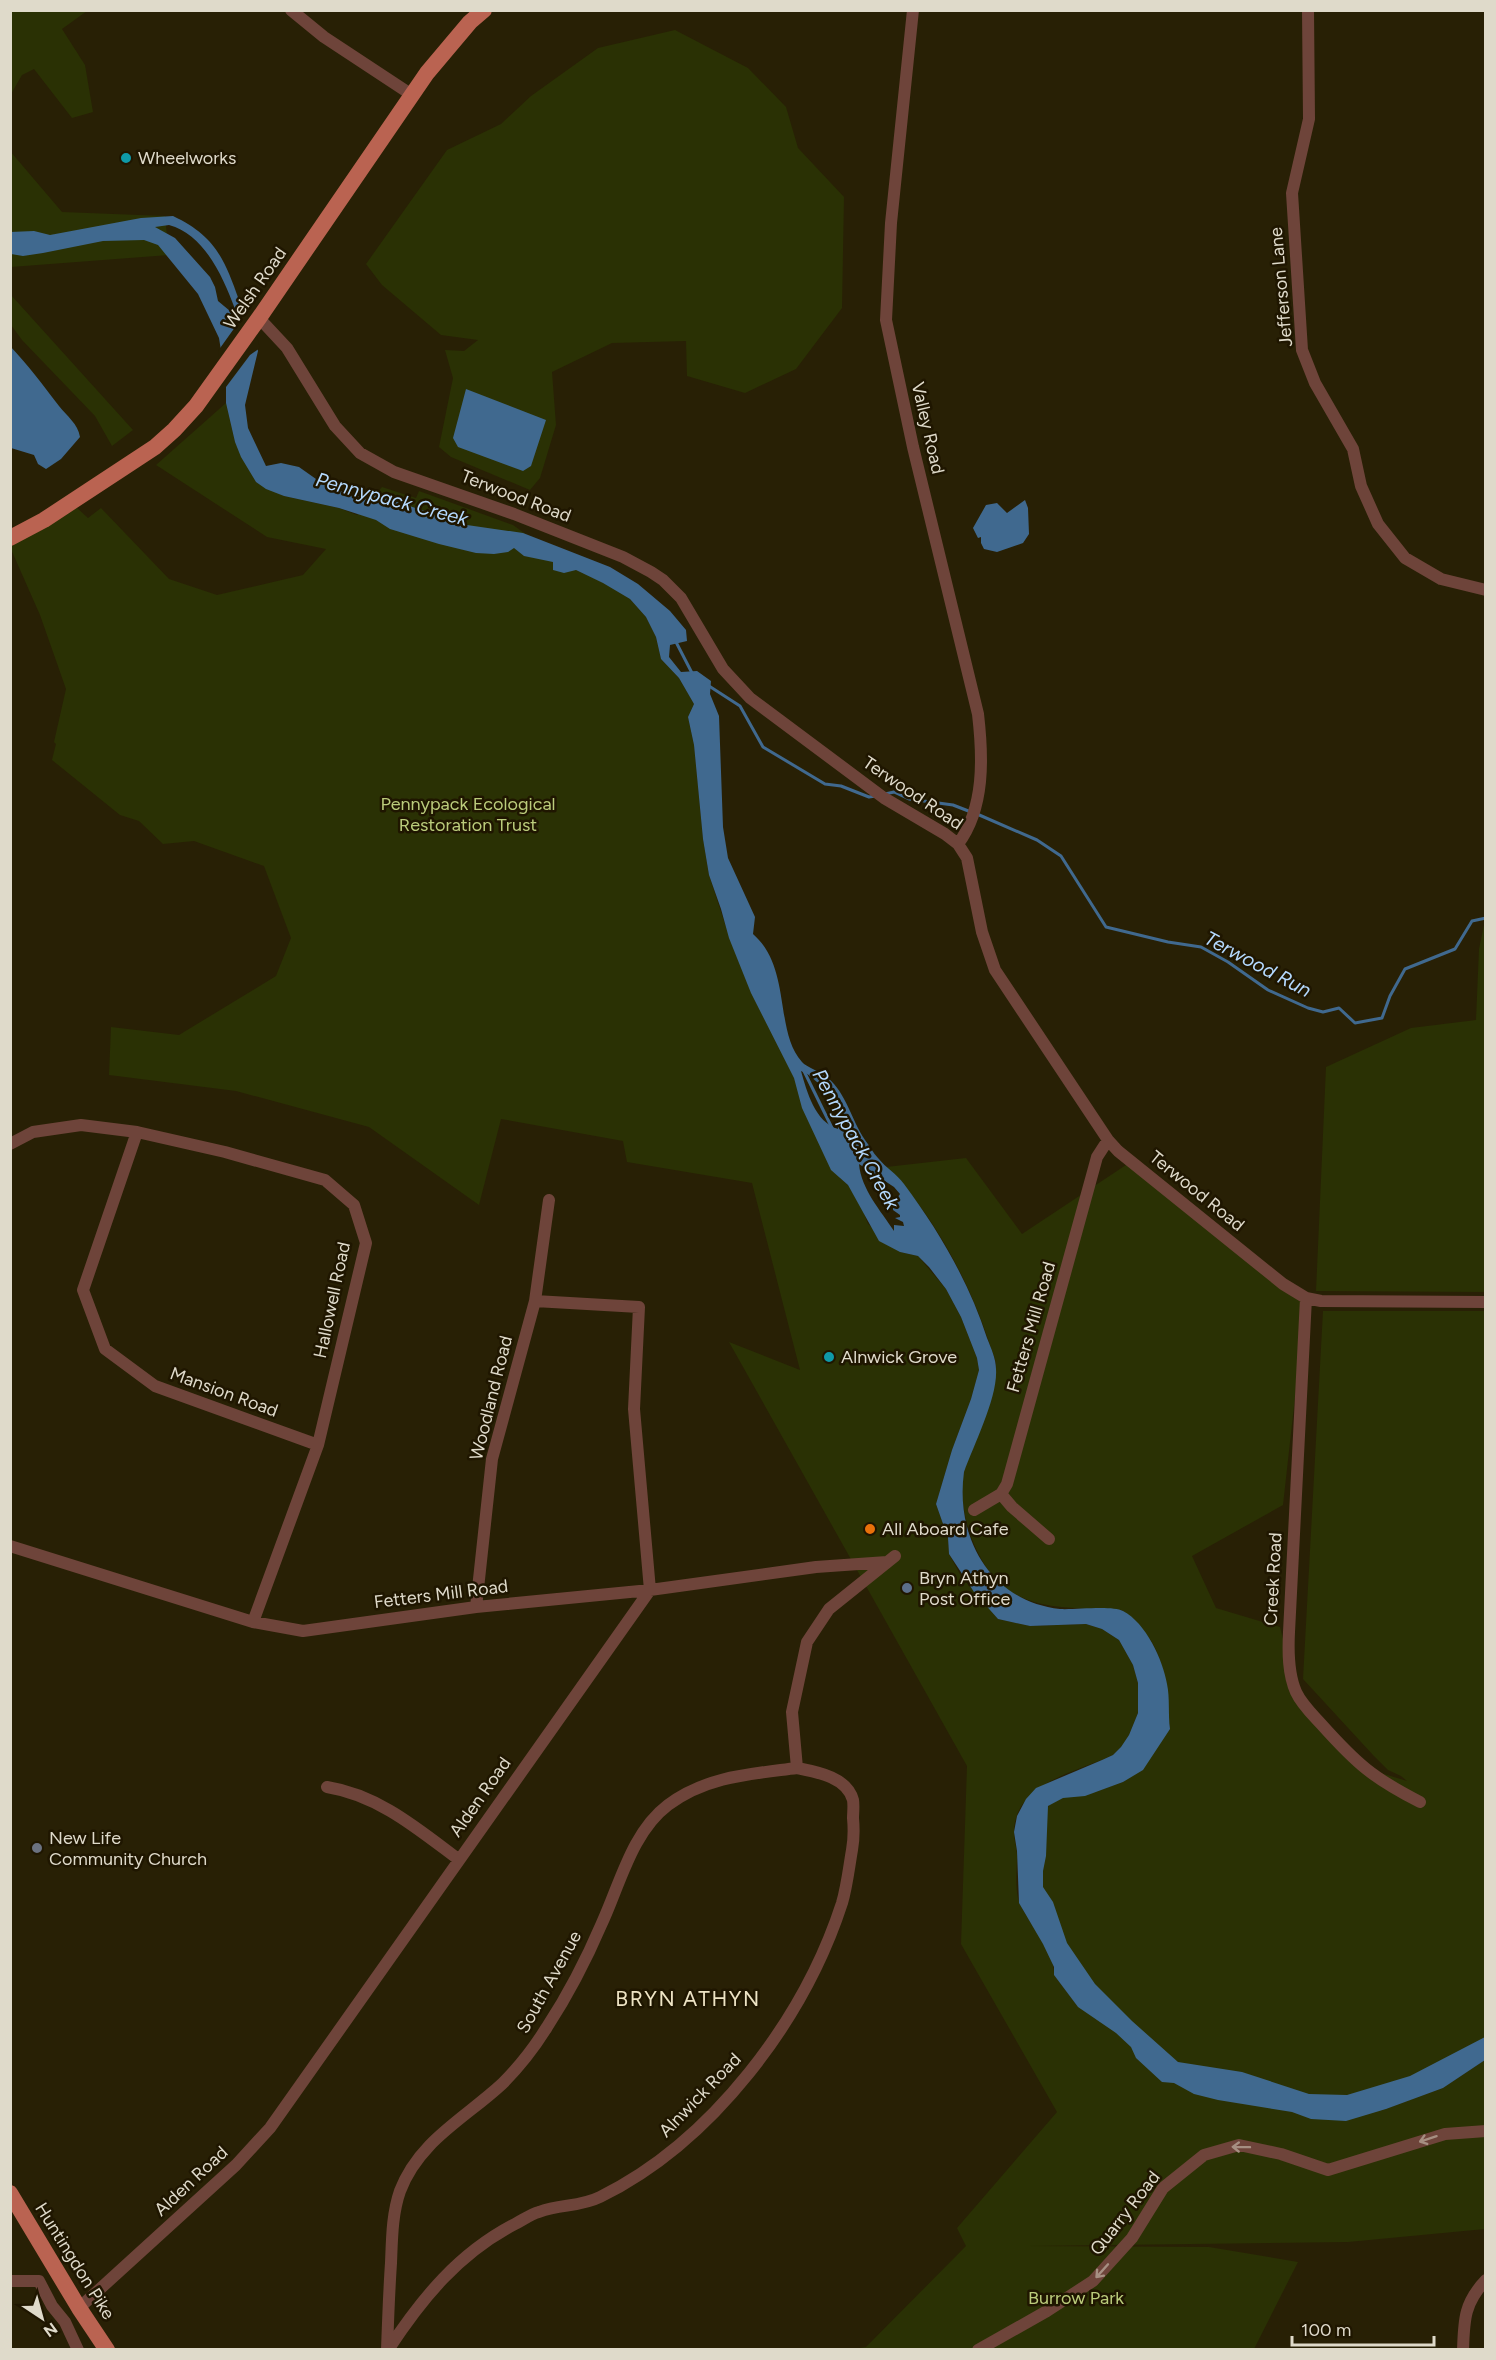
<svg xmlns="http://www.w3.org/2000/svg" width="1496" height="2360" font-family="Figtree,sans-serif">
	<style>
		.green { fill: #2a3104 }
		.water { fill: #40698f; fill-rule: evenodd }
		.pier { fill: #282005 }
		.lines { fill: none; stroke-linecap: round; stroke-linejoin: round }
		.stream { stroke: #40698f; stroke-width: 3 }
		.minor { stroke: #6e443a; stroke-width: 12 }
		.major { stroke: #ba6351; stroke-width: 16 }
		.oneway { stroke: #a68f82 }
		.culture-dot { fill: #0f9aa8; stroke: #1f1600; stroke-width: 2 }
		.food-dot { fill: #e8710a; stroke: #1f1600; stroke-width: 2 }
		.service-dot { fill: #5c6f8a; stroke: #1f1600; stroke-width: 2 }
		.worship-dot { fill: #6b7280; stroke: #1f1600; stroke-width: 2 }
		.labels { text-anchor: middle; stroke-width: 5; stroke-linejoin: round; paint-order: stroke }
		.poi-label { font-size: 18px; fill: #dfdaca; stroke: #1f1600; text-anchor: start }
		.street-label { font-size: 18px; fill: #dfdaca; stroke: #1f1600 }
		.park-label { font-size: 18px; fill: #bbcc7b; stroke: #1f1600 }
		.water-label { font-size: 20px; font-style: italic; fill: #b4d9fe; stroke: #1f1600 }
		.quarter-label { font-size: 21px; letter-spacing: 1.5px; fill: #eee4c4; stroke: #1f1600 }
	</style>
	<rect width="100%" height="100%" fill="#282005"/>
	<path class="green" d="M11,10L87,11L62,29L85,65L93,112L72,118L34,69L22,75L11,94Z
		M675,30L748,68L786,107L798,148L844,197L842,308L796,369L745,393L687,376L686,341L612,343L552,372L556,425L540,478L530,490L451,457L439,447L453,378L445,350L464,351L478,340L441,335L382,285L366,264L447,150L501,124L531,96L598,48Z
		M10,151L62,212L165,216L169,255L11,267Z
		M11,295L133,430L112,446L95,416L22,340L11,325Z
		M226,403L235,442L256,482L284,496L339,508L357,515L382,487L416,498L419,491L513,525L576,570L603,582L630,599L646,617L656,637L661,659L679,678L694,704L688,717L694,745L703,839L709,875L726,927L840,1178L848,1185L861,1205L868,1224L900,1252L918,1256L946,1289L961,1317L977,1358L979,1370L971,1399L952,1450L936,1504L948,1538L949,1554L961,1576L998,1619L1030,1626L1086,1624L1102,1629L1119,1640L1133,1665L1138,1683V1713L1129,1735L1121,1747L1113,1755L1102,1760C1068,1773 1013,1788 1014,1833C1014,1841 1017,1848 1017,1856C1017,1871 1014,1893 1021,1906C1031,1927 1055,1951 1054,1975L1078,2007L1045,1923L1036,1857L1047,1809L1053,1797L1098,1791L1123,1782L1170,1729C1166,1701 1168,1672 1154,1646C1148,1633 1132,1621 1122,1610C1054,1607 1001,1614 972,1539C965,1522 959,1491 964,1472C968,1456 977,1441 982,1425C986,1414 988,1402 991,1390C992,1383 996,1375 996,1368C997,1360 991,1350 989,1342C969,1281 932,1211 886,1167L966,1158L1022,1234L1132,1161L1306,1298L1283,1505L1192,1556L1216,1608L1280,1627L1298,1699L1361,1767L1407,1781L1401,1776L1388,1770L1373,1755L1303,1679L1323,1311H1485V2049L1380,2111L1443,2088L1485,2060V2229L1348,2242L1030,2246L1209,2247L1298,2262L1254,2349H853L866,2347L966,2246L957,2228L1057,2112L961,1944L967,1766L729,1342L800,1370L752,1183L627,1162L623,1141L501,1119L479,1205L369,1127L236,1091L109,1075L111,1027L179,1035L276,976L291,938L264,866L194,841L163,844L139,821L120,815L52,760L56,744L54,742L66,689L40,615L10,547L75,506L88,518L101,508L169,579L217,595L303,575L326,549L267,537L156,465Z
		M1485,920V1292L1316,1291L1326,1067L1411,1028L1476,1020L1479,949Z"/>
	<path class="water" d="M173,216C215,236 224,258 239,300L246,302L258,351L245,405L248,428L266,466L281,463L299,467L316,479L354,497L370,493L467,525L523,533L610,567L638,584L670,611L686,630L687,641L670,645L669,657L681,672L697,671L711,681L710,694L719,716L723,827L728,858L755,917L753,934C792,968 774,1031 802,1062C806,1067 822,1072 828,1078C846,1093 852,1121 865,1140C870,1146 873,1153 878,1158C886,1168 897,1174 904,1184C939,1231 969,1282 987,1338C991,1348 996,1359 996,1369C998,1397 974,1444 964,1472C955,1537 990,1601 1060,1609C1074,1610 1112,1605 1123,1611C1146,1623 1163,1660 1167,1684C1170,1698 1168,1714 1170,1729L1143,1770L1123,1782L1085,1796L1063,1798L1048,1806L1046,1856L1043,1871V1887L1053,1902L1067,1943L1095,1984L1132,2021L1178,2062L1242,2072L1309,2094L1347,2095L1410,2076L1485,2037V2060L1443,2088L1386,2109L1346,2121L1311,2119L1292,2112L1218,2100L1194,2094L1174,2083L1162,2082L1136,2058L1131,2047L1116,2033L1078,2007L1054,1975V1967L1043,1944L1019,1903L1017,1851L1014,1832L1017,1816L1026,1799L1036,1788L1102,1760L1113,1755L1121,1747L1129,1735L1138,1713V1683L1133,1665L1119,1640L1102,1629L1086,1624L1030,1626L998,1619L974,1592L949,1554L948,1538L936,1504L952,1450L971,1399L979,1370L977,1358L961,1317L946,1289L929,1267L918,1256L900,1252L879,1241L848,1185L831,1170L802,1108L794,1078L751,993L729,938L721,909L709,875L703,839L694,745L688,717L694,704L679,678L661,659L656,637L646,617L630,599L603,583L576,570L564,573L553,570V562L524,556L514,548L508,552L494,554L476,553L439,544L390,529L376,520L339,508L284,496L266,489L256,482L241,457L235,442L226,403V382L219,338L198,294L158,245L144,240L103,241L43,253L23,256L11,254L10,232L34,231L50,235L141,218ZM169,225C205,235 223,277 235,309L242,314L252,346L247,350L230,311L218,301L215,287L210,277L175,238L155,227ZM801,1071C809,1074 811,1077 817,1082C821,1085 826,1085 830,1088C839,1096 843,1108 842,1119L845,1121L848,1126L846,1128L838,1122V1129C815,1122 807,1092 801,1071ZM859,1164L894,1187L900,1194L893,1204V1210L900,1215V1217L895,1218L903,1222L904,1226L894,1225V1231C881,1211 861,1189 859,1164Z
		M10,346C28,365 43,385 59,406C67,416 78,424 80,437L61,459L46,469L38,464L34,455L11,448Z
		M466,389L546,420L531,466L523,471L458,447L453,438Z
		M1025,500L1028,508L1029,534L1023,543L997,552L984,549L981,543V537L978,538L973,528L986,505L997,503L1007,513Z"/>
	<path class="pier" d="M249,308L260,348L250,355L223,391L218,351L238,323L249,346L240,320Z"/>
	<g class="lines">
		<path class="stream" d="M676,642L692,673
			M709,686L740,706L763,747L825,784L841,786L869,797L876,796
			M885,794L894,792L909,799L953,805L971,812
			M977,814L1037,840L1061,856L1106,927L1168,942L1201,947L1228,962L1268,990L1308,1008L1323,1012L1339,1008L1355,1023L1382,1018L1390,996L1405,969L1455,949L1472,921L1486,918
			M803,1069L832,1128"/>
		<path class="minor" d="M291,10L324,37L412,95
			M913,10L891,223L886,320L913,447L978,714C983,757 985,808 958,844
			M1308,10L1309,119L1292,193L1302,350L1315,383L1353,449L1361,486L1378,524L1405,558L1441,579L1486,590
			M259,318L287,348L335,426L360,453L394,472L514,514L623,557L651,572L663,580L681,598L723,669L750,698L884,798L945,834L958,844L967,858L982,932L995,970L1108,1140L1118,1151L1283,1284L1306,1298L1321,1301L1486,1302
			M137,1132L83,1290L105,1349L155,1386L318,1445
			M10,1144L33,1132L81,1125L137,1132L225,1152L325,1180L354,1205L366,1243L318,1445L253,1622
			M1306,1298L1289,1632C1288,1652 1288,1674 1296,1692C1302,1705 1313,1715 1322,1725C1357,1764 1373,1778 1420,1802
			M1001,1494L1012,1507L1049,1539
			M974,1510L1001,1494L1007,1484L1094,1168L1097,1157L1108,1140
			M10,1546L253,1622L303,1631L476,1607L650,1590L816,1567L887,1562
			M476,1607L492,1459L535,1301L549,1200
			M327,1787C378,1795 418,1829 458,1859
			M10,2281H39L52,2306L65,2322L78,2350
			M79,2308L236,2165L270,2128L650,1590L634,1409L639,1307L535,1301
			M387,2350C388,2321 389,2292 391,2263C392,2239 392,2214 400,2191C419,2141 464,2119 502,2084C519,2067 534,2048 547,2027C568,1995 587,1958 602,1923C620,1884 632,1832 668,1805C707,1776 751,1774 797,1768
			M388,2350C422,2298 459,2253 515,2224C523,2220 531,2214 539,2212C560,2204 580,2207 600,2197C712,2142 804,2020 842,1903C847,1886 849,1867 852,1850C854,1839 854,1829 853,1818C853,1813 854,1806 853,1800C847,1777 817,1772 797,1768L792,1712L807,1642L829,1609L895,1556
			M978,2350L1047,2311L1093,2281L1132,2238L1163,2188L1204,2155L1239,2145L1281,2154L1328,2170L1445,2134L1486,2131
			M1463,2350C1464,2320 1464,2303 1486,2280"/>
		<path class="major" d="M10,538L44,520L117,472L155,447L174,430L196,406L259,318L427,73L470,22L484,10
			M10,2193L79,2308L107,2350"/>
	</g>
	<defs><path id="oneway-shaft" d="M-6 0H5M1.5-3L5.5 0L1.5 3" fill="none" stroke-width="1.6" stroke-linecap="round" stroke-linejoin="round" transform="scale(1.5)"/></defs>
	<g class="oneway">
		<use href="#oneway-shaft" transform="translate(1428 2139) rotate(162)"/>
		<use href="#oneway-shaft" transform="translate(1241 2147) rotate(-179)"/>
		<use href="#oneway-shaft" transform="translate(1102 2271) rotate(132)"/>
	</g>
	<g class="culture-dot">
		<circle cx="126" cy="158" r="6"/>
		<circle cx="829" cy="1357" r="6"/>
	</g>
	<circle class="food-dot" cx="870" cy="1529" r="6"/>
	<circle class="service-dot" cx="907" cy="1588" r="6"/>
	<circle class="worship-dot" cx="37" cy="1848" r="6"/>
	<g class="labels">
		<g class="poi-label">
			<text x="138" y="164">Wheelworks</text>
			<text x="841" y="1363">Alnwick Grove</text>
			<text x="882" y="1535">All Aboard Cafe</text>
			<text x="919" y="1584">Bryn Athyn<tspan x="919" dy="21">Post Office</tspan></text>
			<text x="49" y="1844">New Life<tspan x="49" dy="21">Community Church</tspan></text>
		</g>
		<g class="street-label">
			<text transform="translate(1281 287) rotate(-95)" y="6">Jefferson Lane</text>
			<text transform="translate(255 288) rotate(-55)" y="6">Welsh Road</text>
			<text transform="translate(928 428) rotate(77)" y="6">Valley Road</text>
			<text transform="translate(516 496) rotate(21)" y="6">Terwood Road</text>
			<text transform="translate(913 793) rotate(34)" y="6">Terwood Road</text>
			<text transform="translate(1197 1191) rotate(39)" y="6">Terwood Road</text>
			<text transform="translate(332 1300) rotate(-78)" y="6">Hallowell Road</text>
			<text transform="translate(1031 1327) rotate(-74)" y="6">Fetters Mill Road</text>
			<text transform="translate(224 1392) rotate(20)" y="6">Mansion Road</text>
			<text transform="translate(491 1398) rotate(-76)" y="6">Woodland Road</text>
			<text transform="translate(1273 1579) rotate(-87)" y="6">Creek Road</text>
			<text transform="translate(441 1594) rotate(-7)" y="6">Fetters Mill Road</text>
			<text transform="translate(480 1797) rotate(-55)" y="6">Alden Road</text>
			<text transform="translate(549 1982) rotate(-61)" y="6">South Avenue</text>
			<text transform="translate(700 2095) rotate(-46)" y="6">Alnwick Road</text>
			<text transform="translate(191 2181) rotate(-43)" y="6">Alden Road</text>
			<text transform="translate(1125 2213) rotate(-52)" y="6">Quarry Road</text>
			<text transform="translate(75 2261) rotate(58)" y="6">Huntingdon Pike</text>
		</g>
		<g class="park-label">
			<text x="468" y="810">Pennypack Ecological<tspan x="468" dy="21">Restoration Trust</tspan></text>
			<text x="1076" y="2304">Burrow Park</text>
		</g>
		<g class="water-label">
			<text transform="translate(392 499) rotate(15)" y="7">Pennypack Creek</text>
			<text transform="translate(1258 964) rotate(28)" y="7">Terwood Run</text>
			<text transform="translate(856 1139) rotate(61)" y="7">Pennypack Creek</text>
		</g>
		<g class="quarter-label">
			<text x="688" y="2006">BRYN ATHYN</text>
		</g>
	</g>
	<rect width="1496" height="2360" fill="none" stroke="#dfdaca" stroke-width="24"/>
	<g transform="translate(42 2318) rotate(144)" stroke="#1f1600" stroke-width="4.5" paint-order="stroke">
	<path d="M0-4.5L10 22L0 15L-10 22Z" fill="#dfdaca"/>
	<text y="-9" font-size="16" font-weight="bold" text-anchor="middle" fill="#dfdaca">N</text>
	</g>
	<path d="M1292 2336v9h142v-9" fill="none" stroke="#dfdaca" stroke-width="3"/>
	<text x="1301" y="2336" font-size="18" fill="#dfdaca" stroke="#1f1600" stroke-width="4.5" paint-order="stroke">100 m</text>
</svg>
